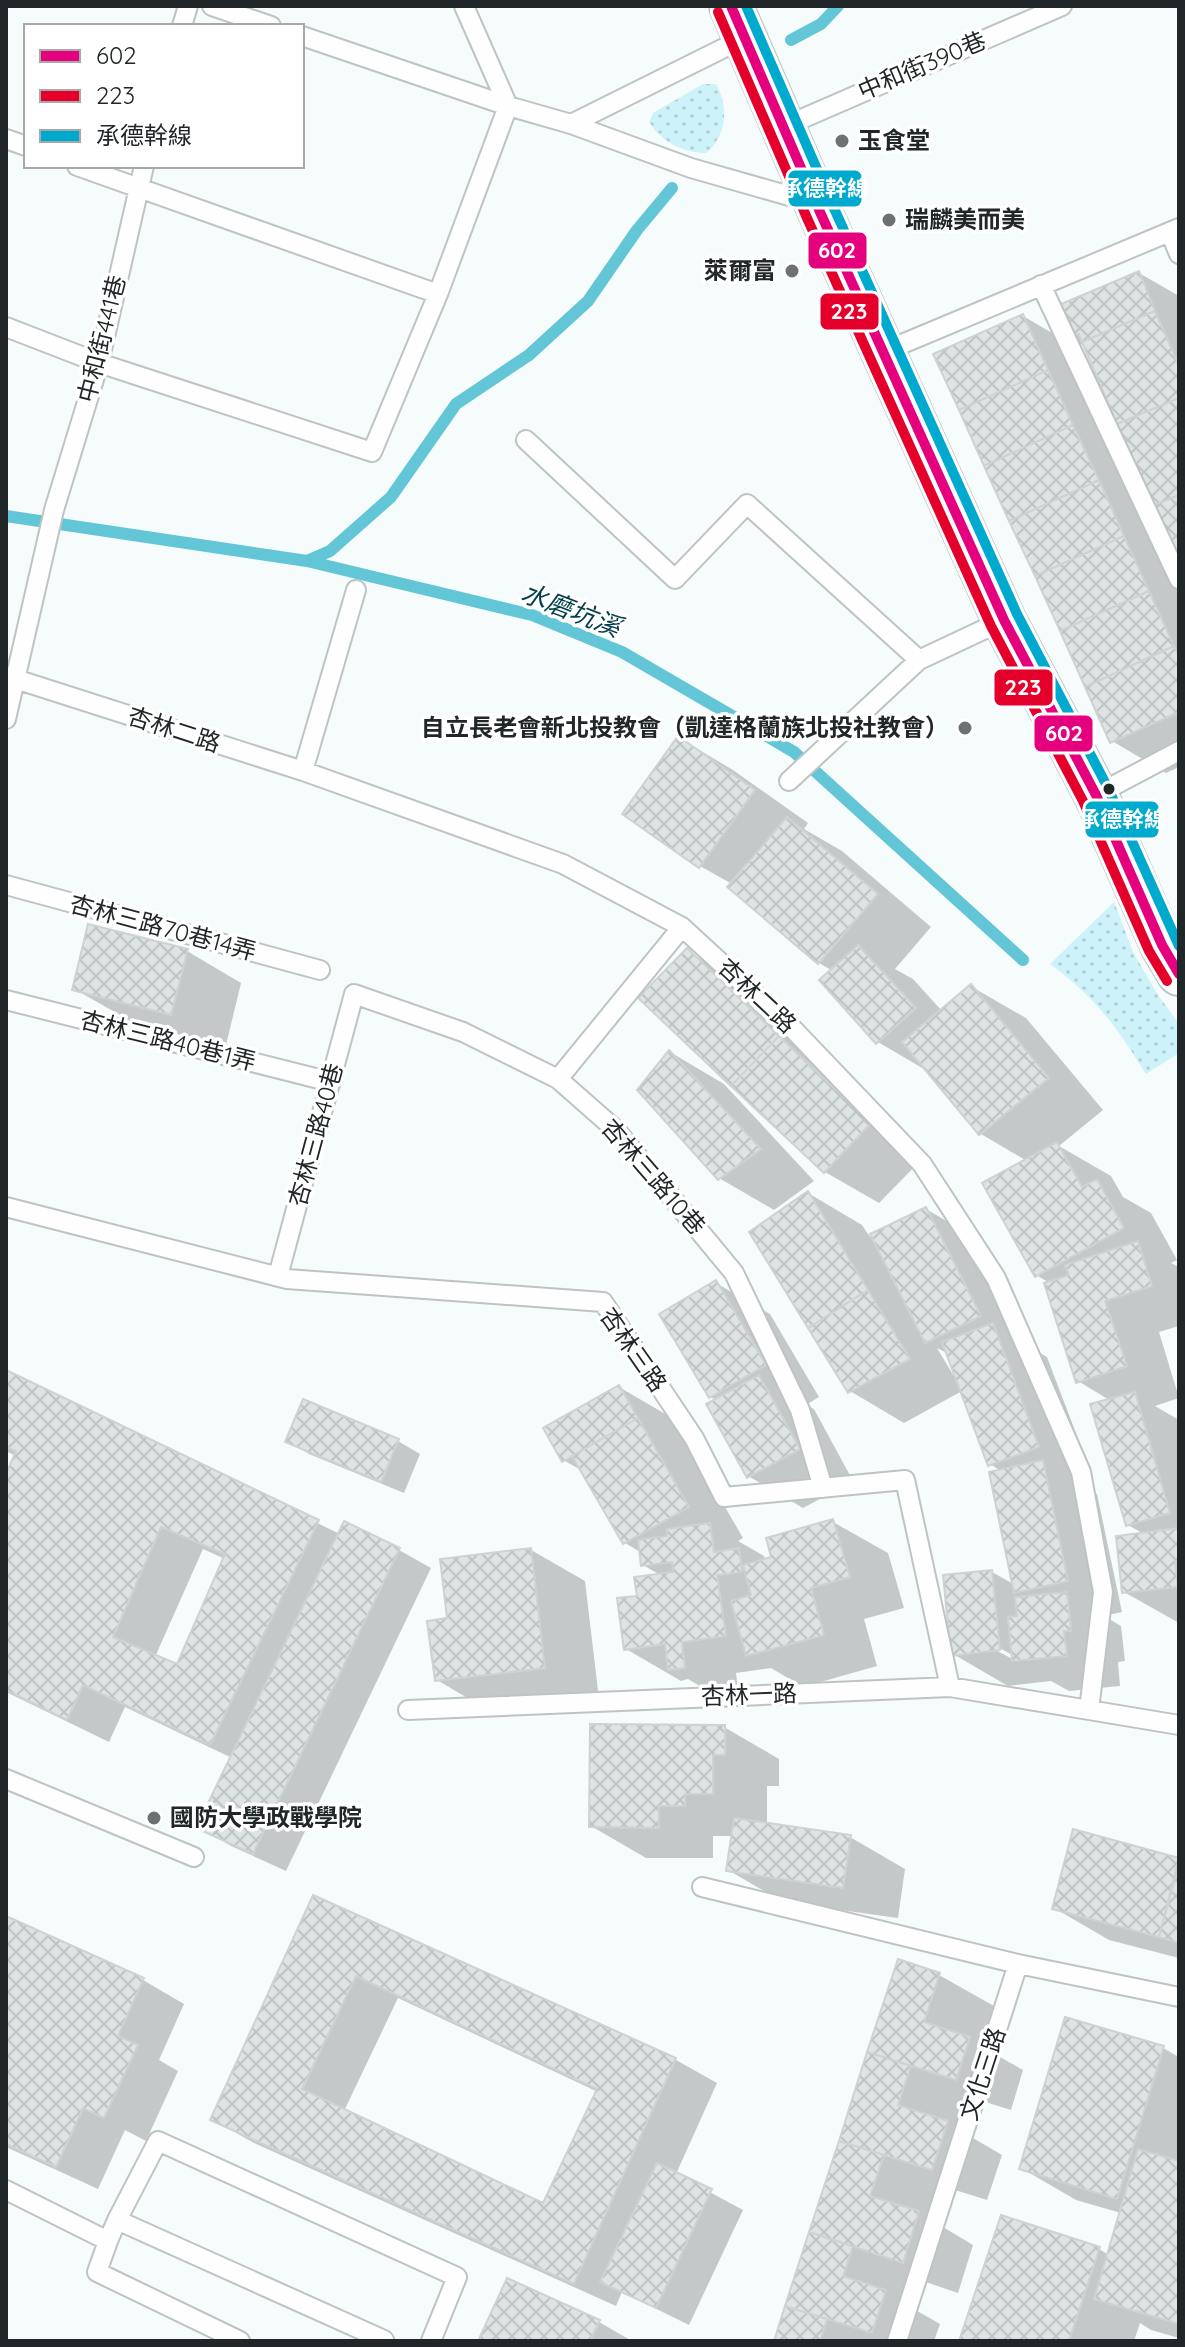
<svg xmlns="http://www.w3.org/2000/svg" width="1185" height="2347" font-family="Quicksand,'Noto Sans TC',sans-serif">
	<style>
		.park { fill: url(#park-dots) }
		.shadow { fill: #0003; fill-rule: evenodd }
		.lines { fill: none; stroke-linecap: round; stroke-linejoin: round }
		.stream { stroke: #63c6d7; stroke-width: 12 }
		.building { fill: url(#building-cross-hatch); stroke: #ced2d3; stroke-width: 2; fill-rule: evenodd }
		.service-casing { stroke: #bec3c3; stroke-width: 22 }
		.tertiary-casing { stroke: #bec3c3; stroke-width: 46 }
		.service { stroke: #fefefe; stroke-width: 18 }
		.tertiary { stroke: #fefefe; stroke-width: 42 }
		.bus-1-casing { stroke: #fff; stroke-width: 16 }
		.bus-2-casing { stroke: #fff; stroke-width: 16 }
		.bus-3-casing { stroke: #fff; stroke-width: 16 }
		.bus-1 { stroke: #e5007d; stroke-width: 10 }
		.bus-2 { stroke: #e4002b; stroke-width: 10 }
		.bus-3 { stroke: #00a9ce; stroke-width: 10 }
		.poi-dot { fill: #6c7172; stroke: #fff; stroke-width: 3 }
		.bus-dot { fill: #212728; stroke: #fff; stroke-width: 3 }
		.labels { text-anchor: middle; stroke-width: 7; stroke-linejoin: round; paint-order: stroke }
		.street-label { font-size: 24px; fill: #212728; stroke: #fff }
		.poi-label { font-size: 24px; font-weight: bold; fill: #212728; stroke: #fff; text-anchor: start }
		.water-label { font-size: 26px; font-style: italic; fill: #023f49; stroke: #fff }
		.line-badge { stroke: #fff; stroke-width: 3 }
		.badge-label { font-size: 22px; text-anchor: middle; font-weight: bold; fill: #fff }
	</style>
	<defs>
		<pattern id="park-dots" width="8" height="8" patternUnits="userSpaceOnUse" patternTransform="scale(2)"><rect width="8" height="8" fill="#cdf2fa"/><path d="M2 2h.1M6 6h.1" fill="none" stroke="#b0d0d6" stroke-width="1.8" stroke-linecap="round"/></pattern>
		<pattern id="building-cross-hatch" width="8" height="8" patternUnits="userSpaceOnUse" patternTransform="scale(2)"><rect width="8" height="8" fill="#dee3e4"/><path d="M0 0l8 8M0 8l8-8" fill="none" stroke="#bec3c4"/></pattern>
	</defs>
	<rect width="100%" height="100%" fill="#f6fbfb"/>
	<path class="park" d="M703,84H716C729,106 727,136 706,153C683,153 661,141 649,122L653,113Z
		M1114,902L1133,952L1158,995L1179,1024V1053L1146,1074C1116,1026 1096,998 1050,964Z"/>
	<path class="shadow" d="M1139,273L1179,296V767L1166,773L1112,741L1023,316L1078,348L1154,507L1086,347L1070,338Z
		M679,738L733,770L808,823L804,829L842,851L931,927L895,969L913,979L942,1011L972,987L1026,1018L1103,1110L1059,1146L1111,1176L1123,1197L1151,1213L1177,1260L1171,1263L1179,1267V1326L1159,1332L1179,1398L1155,1406L1179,1420V1623L1124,1592L1144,1534L1128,1525L1111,1401L1078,1381L1050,1283L1036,1275L1027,1161L981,1134L929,1072L878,1042L833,971L819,963L732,884L700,866Z
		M187,951L241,983L226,1045L129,1020L74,989Z
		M687,951L742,982L925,1156L879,1203L825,1172Z
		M670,1052L724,1084L814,1181L774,1210L719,1178Z
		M808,1193L862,1225L870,1237L926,1209L981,1241L1032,1348L1047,1357L1093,1478L1078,1483L1097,1494L1122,1612L1104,1616L1121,1626L1125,1661L1118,1662L1120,1686L1069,1691L1051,1681L1008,1686L953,1654L992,1572L1015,1585L1001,1471L990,1464L962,1391L904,1423L850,1391ZM937,1348L949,1354L957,1377L955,1378ZM996,1646L1014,1656V1660L994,1649Z
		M716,1283L770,1314L819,1397L806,1405L814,1409L853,1481L803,1508L748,1476L717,1400L710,1397Z
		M6,1372L340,1534L399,1550L431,1568L286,1871L231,1846L199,1827L232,1758L125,1707L109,1742L6,1692V1479L16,1456L6,1451ZM203,1549L225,1559L178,1667L155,1657Z
		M619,1387L674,1419L743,1538L738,1541L764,1556L765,1561L833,1522L888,1553L904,1608L864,1619L877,1666L803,1687L771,1668L736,1673L739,1696L721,1686L725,1701L688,1679L681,1681L626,1649L640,1597L662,1576L643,1565L642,1553L625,1543L583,1471L563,1460Z
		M304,1401L398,1441L420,1454L404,1493L309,1454L287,1441Z
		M531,1550L585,1581L599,1699L491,1712L437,1680L449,1620Z
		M724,1727L779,1759V1786H767V1825L850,1837L905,1869L898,1918L783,1902L728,1870L733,1836H713V1858H646L591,1826Z
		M1075,1832L1179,1860V1958L1109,1940L1054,1908Z
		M314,1897L676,2060L717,2083L676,2174L743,2210L689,2325L622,2292L616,2306L254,2143L213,2120ZM398,1998L598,2092L544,2205L344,2111Z
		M6,1918L143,1980L184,2004L159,2060L178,2071L146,2141L125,2130L98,2189L6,2147Z
		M899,1961L939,1975L994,2006L981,2046L1023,2070L1011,2110L966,2096L956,2128L1002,2155L987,2200L939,2185L928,2218L973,2245L958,2293L908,2276L900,2301L940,2324L934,2341H776Z
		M1163,2048L1179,2057V2338L1151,2330L1140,2323L1134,2341H961L1002,2217L1099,2249L1109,2255L1121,2213L1076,2200L1021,2168Z
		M599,2322L632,2341H481Z"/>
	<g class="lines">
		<path class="stream" d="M791,40L821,24L838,6
			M6,516L307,561L532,615L622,652L794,752L1023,960
			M307,561L330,551L391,497L456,404L529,355L588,301L637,230L672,188"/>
	</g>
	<path class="building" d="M1139,271L1155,311L1082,342L1079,334L1068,339L1054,307Z
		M1155,311L1179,366V398L1117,424L1082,342Z
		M1023,314L1048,370L959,410L933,354Z
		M1048,370L1073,425L984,466L959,410Z
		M1179,398V495L1152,506L1117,424Z
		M1073,425L1099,480L1009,521L984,466Z
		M1099,480L1124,536L1035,576L1009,521Z
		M1179,495V570L1152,506Z
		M1124,536L1149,591L1060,631L1035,576Z
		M1149,591L1174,646L1085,687L1060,631Z
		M1174,646L1179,656V712L1110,743L1085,687Z
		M678,736L755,790L699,868L622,814Z
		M787,817L878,894L818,964L727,887Z
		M88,924L188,949L171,1015L72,990Z
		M858,945L916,1008L876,1044L819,980Z
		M687,948L779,1036L731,1086L638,998Z
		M971,984L1049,1078L979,1135L902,1042Z
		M779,1036L871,1123L824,1173L731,1086Z
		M669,1050L761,1149L718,1180L637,1090Z
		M1057,1142L1082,1187L1097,1179L1124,1228L1035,1277L982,1183Z
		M808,1191L868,1290L808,1328L749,1232Z
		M926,1207L981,1316L925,1343L870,1234Z
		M1138,1241L1152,1286L1105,1301L1127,1366L1076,1383L1044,1283L1069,1275L1065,1265Z
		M716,1280L766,1365L709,1398L659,1314Z
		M868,1290L910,1359L848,1393L808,1328Z
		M993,1323L1039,1447L988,1466L942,1342Z
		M6,1370L319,1520L210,1745L83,1685L67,1720L6,1690V1474L16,1451L6,1447ZM161,1527L225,1554L177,1664L113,1637Z
		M759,1375L800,1449L747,1478L706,1404Z
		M619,1385L638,1418L562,1462L543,1428Z
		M1135,1392L1170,1513L1126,1526L1090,1404Z
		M303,1399L399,1439L381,1482L285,1442Z
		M638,1418L689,1507L623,1544L572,1456Z
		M1043,1460L1068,1581L1014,1593L989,1472Z
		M833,1519L850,1577L811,1588L824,1635L746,1656L731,1601L751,1595L743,1565L771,1557L766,1538Z
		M344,1521L400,1548L253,1854L196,1828Z
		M710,1523L714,1552L739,1548L742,1572L717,1575L726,1636L682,1642L685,1668L668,1670L665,1644L624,1650L617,1598L637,1596L634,1577L673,1572L672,1562L641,1566L638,1540L667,1536V1529Z
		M1179,1528V1561H1175L1178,1587L1122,1593L1116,1536Z
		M531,1548L545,1668L435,1681L427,1621L447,1618L440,1559Z
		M992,1570L1000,1650L951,1656L943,1575Z
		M1067,1592L1071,1631H1064L1067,1656L1012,1661L1008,1617L1017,1616L1015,1597Z
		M590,1724L725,1725V1755H713V1794H685V1806H659V1828L589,1827Z
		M734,1818L851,1835L843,1888L726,1871Z
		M1073,1829L1179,1858L1159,1937L1052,1909Z
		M1179,1864V1943L1159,1937Z
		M313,1895L676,2058L574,2284L210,2120ZM356,1976L597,2089L543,2203L302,2089Z
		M6,1916L144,1978L118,2036L138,2045L104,2118L83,2108L56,2167L6,2144Z
		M898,1959L940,1973L924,2022L970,2037L956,2080L867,2052Z
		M1065,2017L1164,2046L1117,2199L1019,2169Z
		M867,2052L911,2066L898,2105L948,2121L932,2170L839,2141Z
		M839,2141L884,2155L870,2196L919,2211L903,2263L809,2232Z
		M1138,2149L1179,2161V2324L1094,2299Z
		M657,2163L712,2189L656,2308L600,2282Z
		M1001,2215L1100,2247L1069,2341H959Z
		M809,2232L853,2246L843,2276L886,2290L872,2333L785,2306Z
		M507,2278L600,2320L590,2341H478Z
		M785,2306L827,2319L820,2341H774Z"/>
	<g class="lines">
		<defs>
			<path id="service" d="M212,6L271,26
				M182,26L188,6
				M302,36L508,106L571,124L691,168L814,203
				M571,124L744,38
				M783,127L1062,6
				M6,139L26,146
				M77,166L438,294L508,106L464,6
				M1170,232L1179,254
				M1041,285L1179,579
				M6,327L99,363L372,452L438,294
				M883,352L1179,228
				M526,440L675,579L747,504L919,660
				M6,676L303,771L563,864L682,927L794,1030L922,1164L996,1278L1081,1472L1103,1592L1089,1710
				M6,719L54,510L99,363L144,166
				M303,771L356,590
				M789,781L919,660L1004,620
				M1096,795L1179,751
				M6,885L320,970
				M6,1000L331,1082
				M558,1079L682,927
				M6,1207L287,1279L603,1302L694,1438L724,1497L905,1480L950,1687
				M278,1276L354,994L463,1032L558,1079L616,1130L734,1273L800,1410L823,1488
				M408,1710L950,1687L1179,1725
				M6,1779L194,1857
				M702,1887L1018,1964
				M6,2190L108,2241L97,2272L240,2341
				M117,2220L158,2141L457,2277L431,2341
				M108,2241L117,2220L384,2340
				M897,2341L1018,1964L1179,1997"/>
			<path id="tertiary" d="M731,6L820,212L1004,620L1096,795L1162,945L1179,974"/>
		</defs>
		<use href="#service" class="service-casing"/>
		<use href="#tertiary" class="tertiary-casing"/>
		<use href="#service" class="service"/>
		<use href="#tertiary" class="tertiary"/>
		<defs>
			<path id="bus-1" d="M731,6L820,212L1004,620L1096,795L1162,945L1179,974"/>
			<path id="bus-2" d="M718,12L807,218L991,626L1083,801L1149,951L1167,981"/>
			<path id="bus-3" d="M746,6L833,206L1017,614L1108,788L1179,946"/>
		</defs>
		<use href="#bus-1" class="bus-1-casing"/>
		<use href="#bus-2" class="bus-2-casing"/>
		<use href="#bus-3" class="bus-3-casing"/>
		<use href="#bus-1" class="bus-1"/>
		<use href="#bus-2" class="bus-2"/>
		<use href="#bus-3" class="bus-3"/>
	</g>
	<g class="poi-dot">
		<circle cx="842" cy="141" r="8"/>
		<circle cx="889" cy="220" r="8"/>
		<circle cx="792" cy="271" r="8"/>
		<circle cx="965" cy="728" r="8"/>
		<circle cx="154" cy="1818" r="8"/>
	</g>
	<circle class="bus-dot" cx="1109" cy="789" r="7"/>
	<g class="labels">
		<g class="street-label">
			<text transform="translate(922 66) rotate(-23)" y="8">中和街390巷</text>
			<text transform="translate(102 339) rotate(-76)" y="8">中和街441巷</text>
			<text transform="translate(174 730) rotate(18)" y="8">杏林二路</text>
			<text transform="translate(163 928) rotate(15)" y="8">杏林三路70巷14弄</text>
			<text transform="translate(757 996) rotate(43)" y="8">杏林二路</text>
			<text transform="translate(168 1041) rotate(14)" y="8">杏林三路40巷1弄</text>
			<text transform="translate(316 1135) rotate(-75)" y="8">杏林三路40巷</text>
			<text transform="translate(653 1177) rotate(49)" y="8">杏林三路10巷</text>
			<text transform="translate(633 1350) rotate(55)" y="8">杏林三路</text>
			<text transform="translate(749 1695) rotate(-2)" y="8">杏林一路</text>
			<text transform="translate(983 2074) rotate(-72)" y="8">文化三路</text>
		</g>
		<g class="poi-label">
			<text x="858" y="149">玉食堂</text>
			<text x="905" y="228">瑞麟美而美</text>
			<text x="776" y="279" text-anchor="end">萊爾富</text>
			<text x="949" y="736" text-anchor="end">自立長老會新北投教會（凱達格蘭族北投社教會）</text>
			<text x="170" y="1826">國防大學政戰學院</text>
		</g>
		<g class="water-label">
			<text transform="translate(571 610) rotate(21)" y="9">水磨坑溪</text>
		</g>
	</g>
	<g class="line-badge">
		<rect x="787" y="169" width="76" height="39" rx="8" fill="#00a9ce"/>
		<rect x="807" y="231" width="61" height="39" rx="8" fill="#e5007d"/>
		<rect x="819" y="292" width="61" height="39" rx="8" fill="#e4002b"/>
		<rect x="993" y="668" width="61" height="39" rx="8" fill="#e4002b"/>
		<rect x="1033" y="714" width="61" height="39" rx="8" fill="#e5007d"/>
		<rect x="1084" y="800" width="76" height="39" rx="8" fill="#00a9ce"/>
	</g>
	<g class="badge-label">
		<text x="825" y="196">承德幹線</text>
		<text x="837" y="258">602</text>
		<text x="849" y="319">223</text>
		<text x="1023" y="695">223</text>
		<text x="1064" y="741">602</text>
		<text x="1122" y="827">承德幹線</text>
	</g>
	<rect width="1185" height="2347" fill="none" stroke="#212728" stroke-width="16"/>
	<rect x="24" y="24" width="280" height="144" fill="#ffffff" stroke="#a6a9a9" stroke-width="2"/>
	<rect x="40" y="50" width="40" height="12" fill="#e5007d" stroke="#a6a9a9" stroke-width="2"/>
	<text x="96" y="64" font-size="24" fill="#212728">602</text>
	<rect x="40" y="90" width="40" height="12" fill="#e4002b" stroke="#a6a9a9" stroke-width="2"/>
	<text x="96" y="104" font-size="24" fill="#212728">223</text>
	<rect x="40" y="130" width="40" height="12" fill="#00a9ce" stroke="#a6a9a9" stroke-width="2"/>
	<text x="96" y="144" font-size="24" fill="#212728">承德幹線</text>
</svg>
